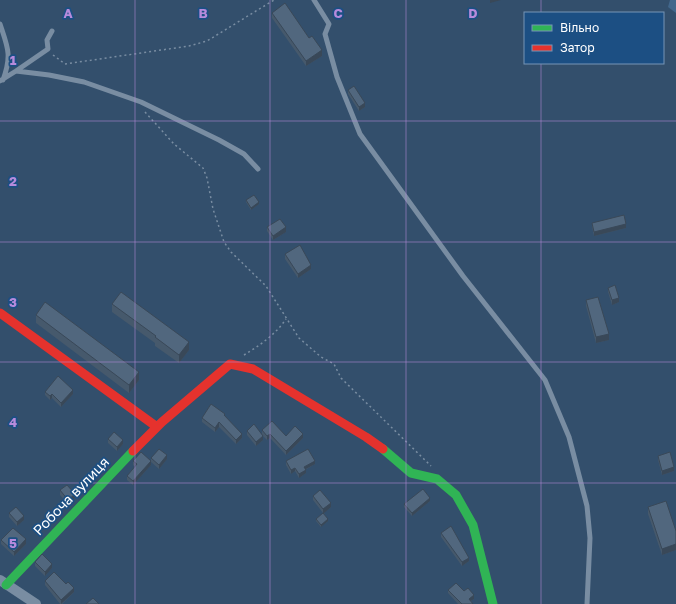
<svg xmlns="http://www.w3.org/2000/svg" width="676" height="604" font-family="'Golos Text',sans-serif">
	<style>
		.water { fill: #42678c }
		.lines { fill: none; stroke-linecap: round; stroke-linejoin: round }
		.path { stroke: #798da2; stroke-width: 1.5; stroke-dasharray: 2 3; stroke-linecap: butt }
		.lane { stroke: #798da2; stroke-width: 5 }
		.street { stroke: #798da2; stroke-width: 10 }
		.fast { stroke: #30b455; stroke-width: 9 }
		.jam { stroke: #e5322d; stroke-width: 9 }
		.wall { fill: #46596c }
		.shaded-wall { fill: #394858 }
		.building { fill: #51677e; stroke: #394858 }
		.grid { fill: none; stroke: #b68bdc; stroke-width: 1; stroke-opacity: 0.55 }
		.labels { text-anchor: middle; stroke-width: 3.5; stroke-linejoin: round; paint-order: stroke }
		.street-label { font-size: 14px; fill: #fff; stroke: #1c4f83 }
		.grid-label { font-size: 13px; text-anchor: middle; font-weight: bold; fill: #b68bdc; stroke: #1c4f83; stroke-width: 3.5; stroke-linejoin: round; paint-order: stroke }
	</style>
	<rect width="100%" height="100%" fill="#334f6c"/>
	<path class="water" d="M670,0H676V13L668,7Z"/>
	<g class="lines">
		<path class="path" d="M53,55L65,64L189,46L207,41L274,0
			M145,112L174,144L203,168L207,178L213,209L224,242L231,252L266,286L299,338L321,357L334,364L341,378L431,466
			M244,355C259,346 276,334 286,319"/>
		<path class="lane" d="M314,0L329,24L325,34L337,77L360,134L463,276L545,380L569,437L587,506L590,538L587,604
			M0,24C8,48 12,55 3,80
			M16,71L48,49L47,40L52,31
			M0,81L16,71L49,75L84,82L141,102L219,140L244,154L258,169"/>
		<path class="street" d="M0,580L36,604"/>
		<path class="fast" d="M383,449L411,473L437,479L456,495L473,525L493,604
			M6,585L133,451"/>
		<path class="jam" d="M0,313L157,427
			M133,451L162,422L230,364L253,369L366,437L383,449"/>
	</g>
	<path class="wall" d="M272,13L322,56L306,66L272,18Z
		M348,90L365,107L359,111L348,94Z
		M246,200L259,204L251,210L246,202Z
		M592,223L626,228L594,236L592,227Z
		M267,227L286,232L273,240L267,231Z
		M285,254L311,269L298,278L285,259Z
		M608,288L619,302L612,305L608,292Z
		M586,300L609,340L596,343L586,306Z
		M112,304L189,350L179,363L155,346V343L112,312Z
		M36,315L139,380L129,393L36,323Z
		M45,392L73,394L61,407L52,398L50,400L45,395Z
		M225,416L242,438L236,444L219,427L215,432L202,422V418Z
		M262,430L286,436L303,438L286,455L270,438L267,440L263,436V440L256,446L247,435V431L262,434Z
		M108,439L123,444L117,451L108,443Z
		M658,456L674,471L662,475L658,460Z
		M151,458L167,459L159,469L151,462Z
		M133,461L151,465L133,485L127,480V476L135,467L133,465Z
		M286,461L315,464L305,470L306,473L299,478L295,471L291,474L286,465Z
		M60,490L75,498L68,504L60,495Z
		M313,496L331,507L324,513L328,521L321,527L316,521V519L323,513L313,500Z
		M430,501L412,516L404,507V504Z
		M648,507L676,531V550L662,555L648,514Z
		M9,513L24,520L17,526L9,517Z
		M441,533L469,561L462,566L441,537Z
		M1,540L26,544L14,556L1,544Z
		M35,562L52,568L45,576L35,566Z
		M45,581L66,584L74,592L62,604H60L45,585Z
		M448,590L464,591L474,599L471,601L473,604H458L448,593Z"/>
	<path class="shaded-wall" d="M490,0H501L490,3Z
		M322,50V56L306,66V61Z
		M365,103V107L359,111V107Z
		M259,202V204L251,210V208Z
		M626,224V228L594,236V232Z
		M286,227V232L273,240V236Z
		M311,265V269L298,278V274Z
		M619,298V302L612,305V300Z
		M609,334V340L596,343V337Z
		M189,342V350L179,363V355Z
		M139,372V380L129,393V385Z
		M73,390V394L61,407V403Z
		M52,394V398L50,400V396Z
		M219,422V427L215,432V428Z
		M242,434V438L236,444V440Z
		M270,434V438L267,440V436Z
		M303,434V438L286,455V451Z
		M263,436V440L256,446V442Z
		M123,440V444L117,451V447Z
		M167,455V459L159,469V465Z
		M151,461V465L133,485V481Z
		M315,461V464L304,470V467Z
		M674,467V471L662,475V471Z
		M295,468V471L291,474V470Z
		M306,470V473L299,478V474Z
		M75,494V498L68,504V500Z
		M430,498V501L412,516V513Z
		M331,503V507L323,514V509Z
		M24,516V520L17,526V522Z
		M328,519V521L321,527V525Z
		M26,539V544L14,556V552Z
		M676,544V550L662,555V549Z
		M469,558V561L462,566V562Z
		M52,564V568L45,576V572Z
		M74,588V592L61,604V600Z
		M474,595V599L469,602V599Z"/>
	<path class="building" d="M285,3L309,38L312,36L322,50L306,61L272,13Z
		M354,86L365,103L359,107L348,90Z
		M254,195L259,202L251,208L246,200Z
		M624,215L626,224L594,232L592,223Z
		M280,219L286,227L273,236L267,227Z
		M300,245L311,265L298,274L285,254Z
		M615,285L619,298L612,300L608,288Z
		M121,292L189,342L179,355L155,337L156,336L112,304Z
		M598,297L609,334L596,337L586,300Z
		M45,302L139,372L129,385L36,315Z
		M58,376L73,390L61,403L52,394L50,396L45,392Z
		M211,404L225,414L224,415L242,434L236,440L219,422L215,428L202,418Z
		M272,421L286,436L295,426L303,434L286,451L270,434L267,436L262,430Z
		M254,424L263,436L256,442L247,431Z
		M114,432L123,440L117,447L108,439Z
		M159,449L167,455L159,465L151,458Z
		M308,449L315,461L304,467L306,470L299,474L295,468L291,470L286,461Z
		M141,452L151,461L133,481L127,476L137,464L133,461Z
		M670,452L674,467L662,471L658,456Z
		M67,485L75,494L68,500L60,490Z
		M423,489L430,498L412,513L404,504Z
		M320,490L331,503L323,509L313,496Z
		M666,501L676,531V544L662,549L648,507Z
		M16,507L24,516L17,522L9,513Z
		M323,513L328,519L321,525L316,519Z
		M451,526L469,558L462,562L441,533Z
		M13,528L26,539L14,552L1,540Z
		M42,554L52,564L45,572L35,562Z
		M54,572L66,584L68,582L74,588L61,600L45,581Z
		M456,583L464,591L468,588L474,595L469,599L473,604H462L448,590Z
		M93,598L99,604H86Z"/>
	<path class="grid" d="M135,0V604M270,0V604M406,0V604M541,0V13M541,63V604M0,121H676M0,242H676M0,362H676M0,483H676"/>
	<g class="labels">
		<g class="street-label">
			<text transform="translate(71 496) rotate(-46)" y="5">Робоча вулиця</text>
		</g>
	</g>
	<g class="grid-label">
		<text x="68" y="18">A</text>
		<text x="203" y="18">B</text>
		<text x="338" y="18">C</text>
		<text x="473" y="18">D</text>
		<text x="13" y="65">1</text>
		<text x="13" y="186">2</text>
		<text x="13" y="307">3</text>
		<text x="13" y="427">4</text>
		<text x="13" y="548">5</text>
	</g>
	<rect x="524" y="12" width="140" height="52" fill="#1c4f83" stroke="#7795b5"/>
	<rect x="532" y="25" width="20" height="6" fill="#30b455" stroke="#7795b5"/>
	<text x="560" y="32" font-size="12" fill="#ffffff">Вільно</text>
	<rect x="532" y="45" width="20" height="6" fill="#e5322d" stroke="#7795b5"/>
	<text x="560" y="52" font-size="12" fill="#ffffff">Затор</text>
</svg>
